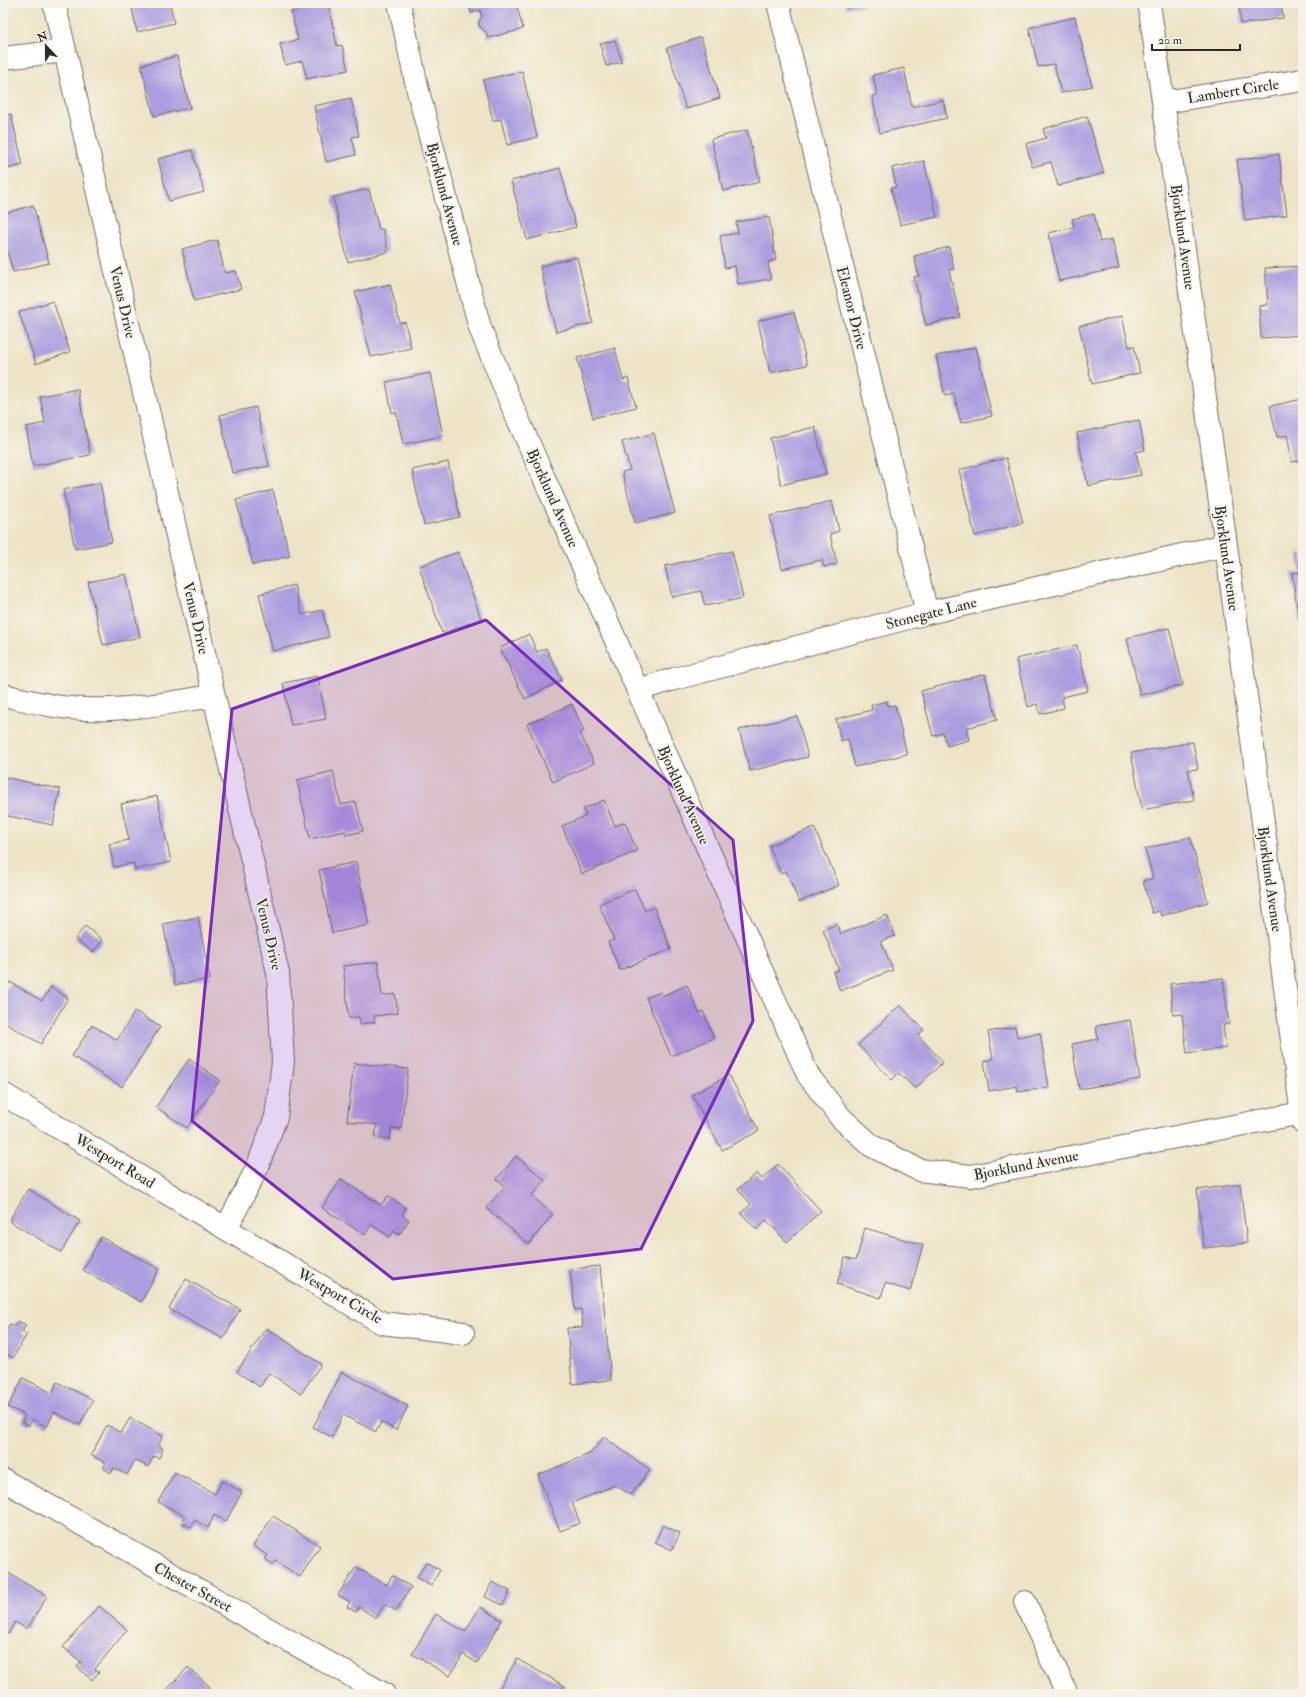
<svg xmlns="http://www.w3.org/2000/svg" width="1306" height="1697" font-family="'IM FELL Double Pica',serif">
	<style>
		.building { fill: #ab9ddf }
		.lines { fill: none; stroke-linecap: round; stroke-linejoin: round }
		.minor-casing { stroke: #6f6c62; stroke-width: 24 }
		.minor { stroke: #fff; stroke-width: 22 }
		.marked { fill: #7b2cbf; fill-opacity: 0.2; stroke: #7b2cbf; stroke-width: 3; stroke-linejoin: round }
		.labels { text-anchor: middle; stroke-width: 3; stroke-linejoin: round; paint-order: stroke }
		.street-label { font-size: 15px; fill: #2b2b2b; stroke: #f7f3e8 }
	</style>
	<rect width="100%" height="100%" fill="#f7f3e8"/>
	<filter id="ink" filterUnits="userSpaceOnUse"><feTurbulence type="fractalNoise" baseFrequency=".025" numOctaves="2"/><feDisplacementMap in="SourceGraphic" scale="8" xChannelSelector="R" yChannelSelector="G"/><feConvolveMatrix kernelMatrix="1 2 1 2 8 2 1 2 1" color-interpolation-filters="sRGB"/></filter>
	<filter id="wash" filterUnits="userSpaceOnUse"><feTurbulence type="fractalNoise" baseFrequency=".012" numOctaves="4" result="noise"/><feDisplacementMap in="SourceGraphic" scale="16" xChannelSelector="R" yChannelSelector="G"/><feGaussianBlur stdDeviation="0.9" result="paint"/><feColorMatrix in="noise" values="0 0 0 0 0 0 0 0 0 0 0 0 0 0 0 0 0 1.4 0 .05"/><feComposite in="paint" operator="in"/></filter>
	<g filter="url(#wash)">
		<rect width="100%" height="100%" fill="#ede4c7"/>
		<g id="blocks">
			<path class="building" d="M131,3H170L174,23L137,32Z
				M468,3H516L523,29L488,38L486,32L479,26V21L482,17L480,10L471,13Z
				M845,3H875V4L846,8Z
				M1239,3H1281L1283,18L1241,24Z
				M328,4L337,46L342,45L348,70L307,79L302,61L285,65L280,44L298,40L291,12Z
				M1075,17L1092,86L1061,93L1054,64L1038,67L1029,28Z
				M701,37L720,98L686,109L667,48Z
				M615,40L622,62L606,66L600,44Z
				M177,56L190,108L154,116L141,65Z
				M904,68L912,107L943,100L947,118L880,133L872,96L877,95L873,75Z
				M522,71L537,137L507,145L501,119L493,121L483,80Z
				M351,98L359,136L352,137L356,155L326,162L314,106Z
				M11,114L23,165L3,170V116Z
				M1087,116L1104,173L1058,186L1051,162L1032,167L1026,144L1046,138L1043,129Z
				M747,130L760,182L723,191L711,139Z
				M192,150L204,192L169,201L158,159Z
				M1279,154L1287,215L1245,221L1237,160Z
				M924,161L937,217L900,225L891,188L896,187L892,168Z
				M560,168L576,227L527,240L511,181Z
				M369,189L379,230L383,229L388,252L348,262L333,197Z
				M33,205L49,263L13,272L3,235V214Z
				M1094,214L1100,242L1112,239L1119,268L1059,281L1049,233L1074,227L1072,219Z
				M769,217L776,260L768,262L771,279L738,284L735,266L725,268L720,236L738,233L736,222Z
				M217,240L225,273L236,271L241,289L194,301L182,249Z
				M949,247L954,269L949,270L960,317L926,325L914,277L919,276L914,256Z
				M577,257L593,323L556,332L540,266Z
				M1303,266V335L1261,338L1259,306L1268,305L1265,268Z
				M390,284L400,323L405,322L411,348L371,357L355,292Z
				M53,301L70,352L36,364L19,312Z
				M794,312L807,365L770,373L758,321Z
				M1122,316L1129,347L1134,346L1140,373L1092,384L1079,326Z
				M976,347L992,416L961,423L954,394L945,396L936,356Z
				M615,348L623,380L628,378L636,407L593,418L577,358Z
				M430,373L443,436L403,444L396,412L392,413L386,382Z
				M78,389L90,455L33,466L26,427L45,423L40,396Z
				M1303,399V460L1292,462L1287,435L1277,437L1270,406Z
				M256,407L269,466L232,473L220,415Z
				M1139,420L1145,450L1136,452L1141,475L1088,486L1077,433Z
				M815,427L826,474L781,485L770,438Z
				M654,433L675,513L635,523L622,472L630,470L622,442Z
				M1006,458L1023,523L975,536L959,470Z
				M448,462L460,517L424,525L412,470Z
				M100,483L112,542L75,549L63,490Z
				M273,490L290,556L253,565L236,500Z
				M832,501L839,531L830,534L837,564L824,567L822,560L782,569L770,516Z
				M732,551L743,598L705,606L701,591L672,597L665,566Z
				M458,552L481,619L442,633L419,566Z
				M1303,554V621H1299L1292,573L1301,572L1298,555Z
				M126,574L140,637L103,645L88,582Z
				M294,585L302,615L322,610L329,637L273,651L259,594Z
				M1169,628L1183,685L1140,695L1127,638Z
				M529,634L537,652L546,648L562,680L525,699L500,648Z
				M1077,645L1088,691L1062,697L1064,708L1040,714L1037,704L1028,707L1016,659Z
				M985,674L997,720L966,728L969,740L947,746L943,733L933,736L921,691Z
				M318,676L326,719L291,725L283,683Z
				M887,701L888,706L895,705L907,754L855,767L848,739L841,741L836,719L872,710L871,705Z
				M572,704L584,731L580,733L594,763L553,782L527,724Z
				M797,716L808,757L750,771L739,730Z
				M1193,742L1198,769L1188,770L1194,800L1142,810L1131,753Z
				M333,771L341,805L356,802L363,831L346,835L345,831L310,839L297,780Z
				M3,777L60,789L53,825L3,815Z
				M157,796L171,862L135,870L134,863L114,867L109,844L129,840L121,804Z
				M604,800L615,826L625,822L637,851L582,874L562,826L586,816L583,809Z
				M814,827L839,885L799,902L786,871L781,874L769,846Z
				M1190,837L1208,902L1161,916L1160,911L1152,913L1143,881L1153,878L1145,849Z
				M356,862L369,925L332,933L319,870Z
				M635,889L645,911L654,907L671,949L620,970L608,942L614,940L599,904Z
				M887,915L895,936L881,941L893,970L840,991L833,972L839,970L823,930L837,924L841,934Z
				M198,917L210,979L175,985L163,924Z
				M85,926L103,940L93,952L75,939Z
				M378,962L382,996L395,994L398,1013L374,1016L375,1022L360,1024L359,1017L349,1018L343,966Z
				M1223,978L1229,1024L1223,1025L1226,1048L1187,1053L1182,1014L1173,1015L1170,984Z
				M10,982L42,1001L51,987L68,998L41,1044L3,1022V994Z
				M687,985L699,1013L703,1011L714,1038L671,1056L646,998L661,992L662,996Z
				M900,1005L924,1030L918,1035L943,1062L915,1089L899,1073L892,1080L858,1045Z
				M135,1011L160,1027L122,1087L72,1056L92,1025L117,1040Z
				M1130,1020L1140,1079L1079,1089L1072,1044L1098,1039L1096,1026Z
				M1015,1027L1017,1037L1040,1033L1049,1087L1018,1092L1017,1086L989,1091L984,1061L993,1059L988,1032Z
				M189,1059L220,1080L187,1128L156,1107Z
				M354,1063L408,1069L401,1129L391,1128L390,1139L375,1137L377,1125L347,1121Z
				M729,1075L759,1131L722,1150L692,1095Z
				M516,1156L545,1180L532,1196L553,1214L529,1244L486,1208L505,1186L497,1179Z
				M778,1164L821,1211L787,1242L766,1220L757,1230L741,1213L751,1204L738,1189L757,1173L762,1179Z
				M341,1179L381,1205L388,1196L406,1208L402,1215L409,1220L399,1235L394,1231L390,1237L371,1225L365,1235L322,1208Z
				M1240,1184L1247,1243L1204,1248L1197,1190Z
				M28,1189L80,1221L61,1252L9,1221Z
				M865,1228L923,1245L910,1291L885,1283L881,1298L837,1284L845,1257L856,1260Z
				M101,1237L159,1269L141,1302L83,1270Z
				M600,1266L611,1380L572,1384L567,1328L583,1327L581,1309L575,1310L570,1269Z
				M186,1279L240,1309L223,1339L169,1309Z
				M18,1321L26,1325L22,1332L27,1334L13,1358L3,1352V1337L10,1324L14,1326Z
				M266,1328L321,1364L301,1394L269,1373L260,1387L237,1372Z
				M342,1372L408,1406L396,1430L381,1422L376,1432L343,1415L332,1437L313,1427Z
				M23,1378L52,1393L57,1382L93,1400L80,1425L54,1412L47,1427L32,1419L29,1426L22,1422L25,1415L8,1407Z
				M130,1418L163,1436L158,1446L163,1449L159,1458L154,1456L148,1467L135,1460L127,1475L114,1468L111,1473L103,1468L106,1463L91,1455L107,1425L121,1433Z
				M604,1437L650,1470L631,1495L615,1485L572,1503L580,1523L560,1531L538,1475L591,1453Z
				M175,1472L215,1494L222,1481L242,1492L226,1521L214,1515L208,1528L195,1520L191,1527L181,1522L185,1516L158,1502Z
				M273,1516L320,1546L300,1577L276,1561L273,1564L264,1558L267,1555L253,1546Z
				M663,1525L680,1533L672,1550L655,1542Z
				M426,1562L440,1570L431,1586L417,1578Z
				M356,1567L387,1585L392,1575L411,1587L396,1611L385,1604L376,1618L359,1607L356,1612L347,1607L350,1602L338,1595Z
				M3,1570L47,1596L27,1629L15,1622L8,1634L3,1631Z
				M492,1582L510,1591L503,1605L485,1597Z
				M99,1606L127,1630L95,1669L99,1672L92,1680L77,1667L81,1662L63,1647Z
				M480,1607L502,1620L477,1663L463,1654L450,1676L412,1654L436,1614L465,1632Z
				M517,1659L565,1686L560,1694H510L500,1688Z
				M188,1667L210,1687L204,1694H163Z"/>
		</g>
	</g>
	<g filter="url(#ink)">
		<use href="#blocks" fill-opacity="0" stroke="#6f6c62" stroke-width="1"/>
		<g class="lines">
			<defs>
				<path id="minor" d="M54,3L278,973L283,1062L276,1117L257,1168L226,1229
					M399,3L418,91L480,328L513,408L808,1075L841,1118L872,1146L919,1170L971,1176L1302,1113
					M778,3L927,613
					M1149,3L1226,545L1303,1123
					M3,58L65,51
					M1164,102L1303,80
					M638,690L674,679L927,613L1226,545
					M3,695C30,701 56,708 84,709C127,711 171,702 214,696
					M3,1094L382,1323L463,1333
					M3,1480L384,1694
					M1025,1602L1067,1694"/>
			</defs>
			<use href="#minor" class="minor-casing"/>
			<use href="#minor" class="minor"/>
		</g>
	</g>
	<path class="marked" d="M486,620L733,840L753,1021L641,1249L393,1279L192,1121L232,709Z"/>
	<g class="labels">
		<g class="street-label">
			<text transform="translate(1233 91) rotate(-9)" y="5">Lambert Circle</text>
			<text transform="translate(445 194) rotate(75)" y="5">Bjorklund Avenue</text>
			<text transform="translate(1183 237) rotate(82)" y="5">Bjorklund Avenue</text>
			<text transform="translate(123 302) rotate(77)" y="5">Venus Drive</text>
			<text transform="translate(852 308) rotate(76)" y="5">Eleanor Drive</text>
			<text transform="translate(553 498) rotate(66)" y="5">Bjorklund Avenue</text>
			<text transform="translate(1227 558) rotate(82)" y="5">Bjorklund Avenue</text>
			<text transform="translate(931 613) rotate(-14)" y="5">Stonegate Lane</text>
			<text transform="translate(196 618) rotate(77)" y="5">Venus Drive</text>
			<text transform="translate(684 795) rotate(66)" y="5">Bjorklund Avenue</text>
			<text transform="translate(1270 879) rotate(82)" y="5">Bjorklund Avenue</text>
			<text transform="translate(269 934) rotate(77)" y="5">Venus Drive</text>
			<text transform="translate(115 1161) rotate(31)" y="5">Westport Road</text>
			<text transform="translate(1026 1165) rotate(-11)" y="5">Bjorklund Avenue</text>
			<text transform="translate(340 1296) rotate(30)" y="5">Westport Circle</text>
			<text transform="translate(193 1587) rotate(29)" y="5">Chester Street</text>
		</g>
	</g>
	<rect width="1306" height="1697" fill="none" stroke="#f7f3e8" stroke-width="16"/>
	<g transform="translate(46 46) rotate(338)" stroke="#f7f3e8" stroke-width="3" paint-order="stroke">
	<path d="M0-3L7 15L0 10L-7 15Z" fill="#2b2b2b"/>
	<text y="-6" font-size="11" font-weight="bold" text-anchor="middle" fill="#2b2b2b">N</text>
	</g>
	<path d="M1152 44v6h88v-6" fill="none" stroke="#2b2b2b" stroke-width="2"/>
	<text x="1158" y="44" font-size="12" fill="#2b2b2b" stroke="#f7f3e8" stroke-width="3" paint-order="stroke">20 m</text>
</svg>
